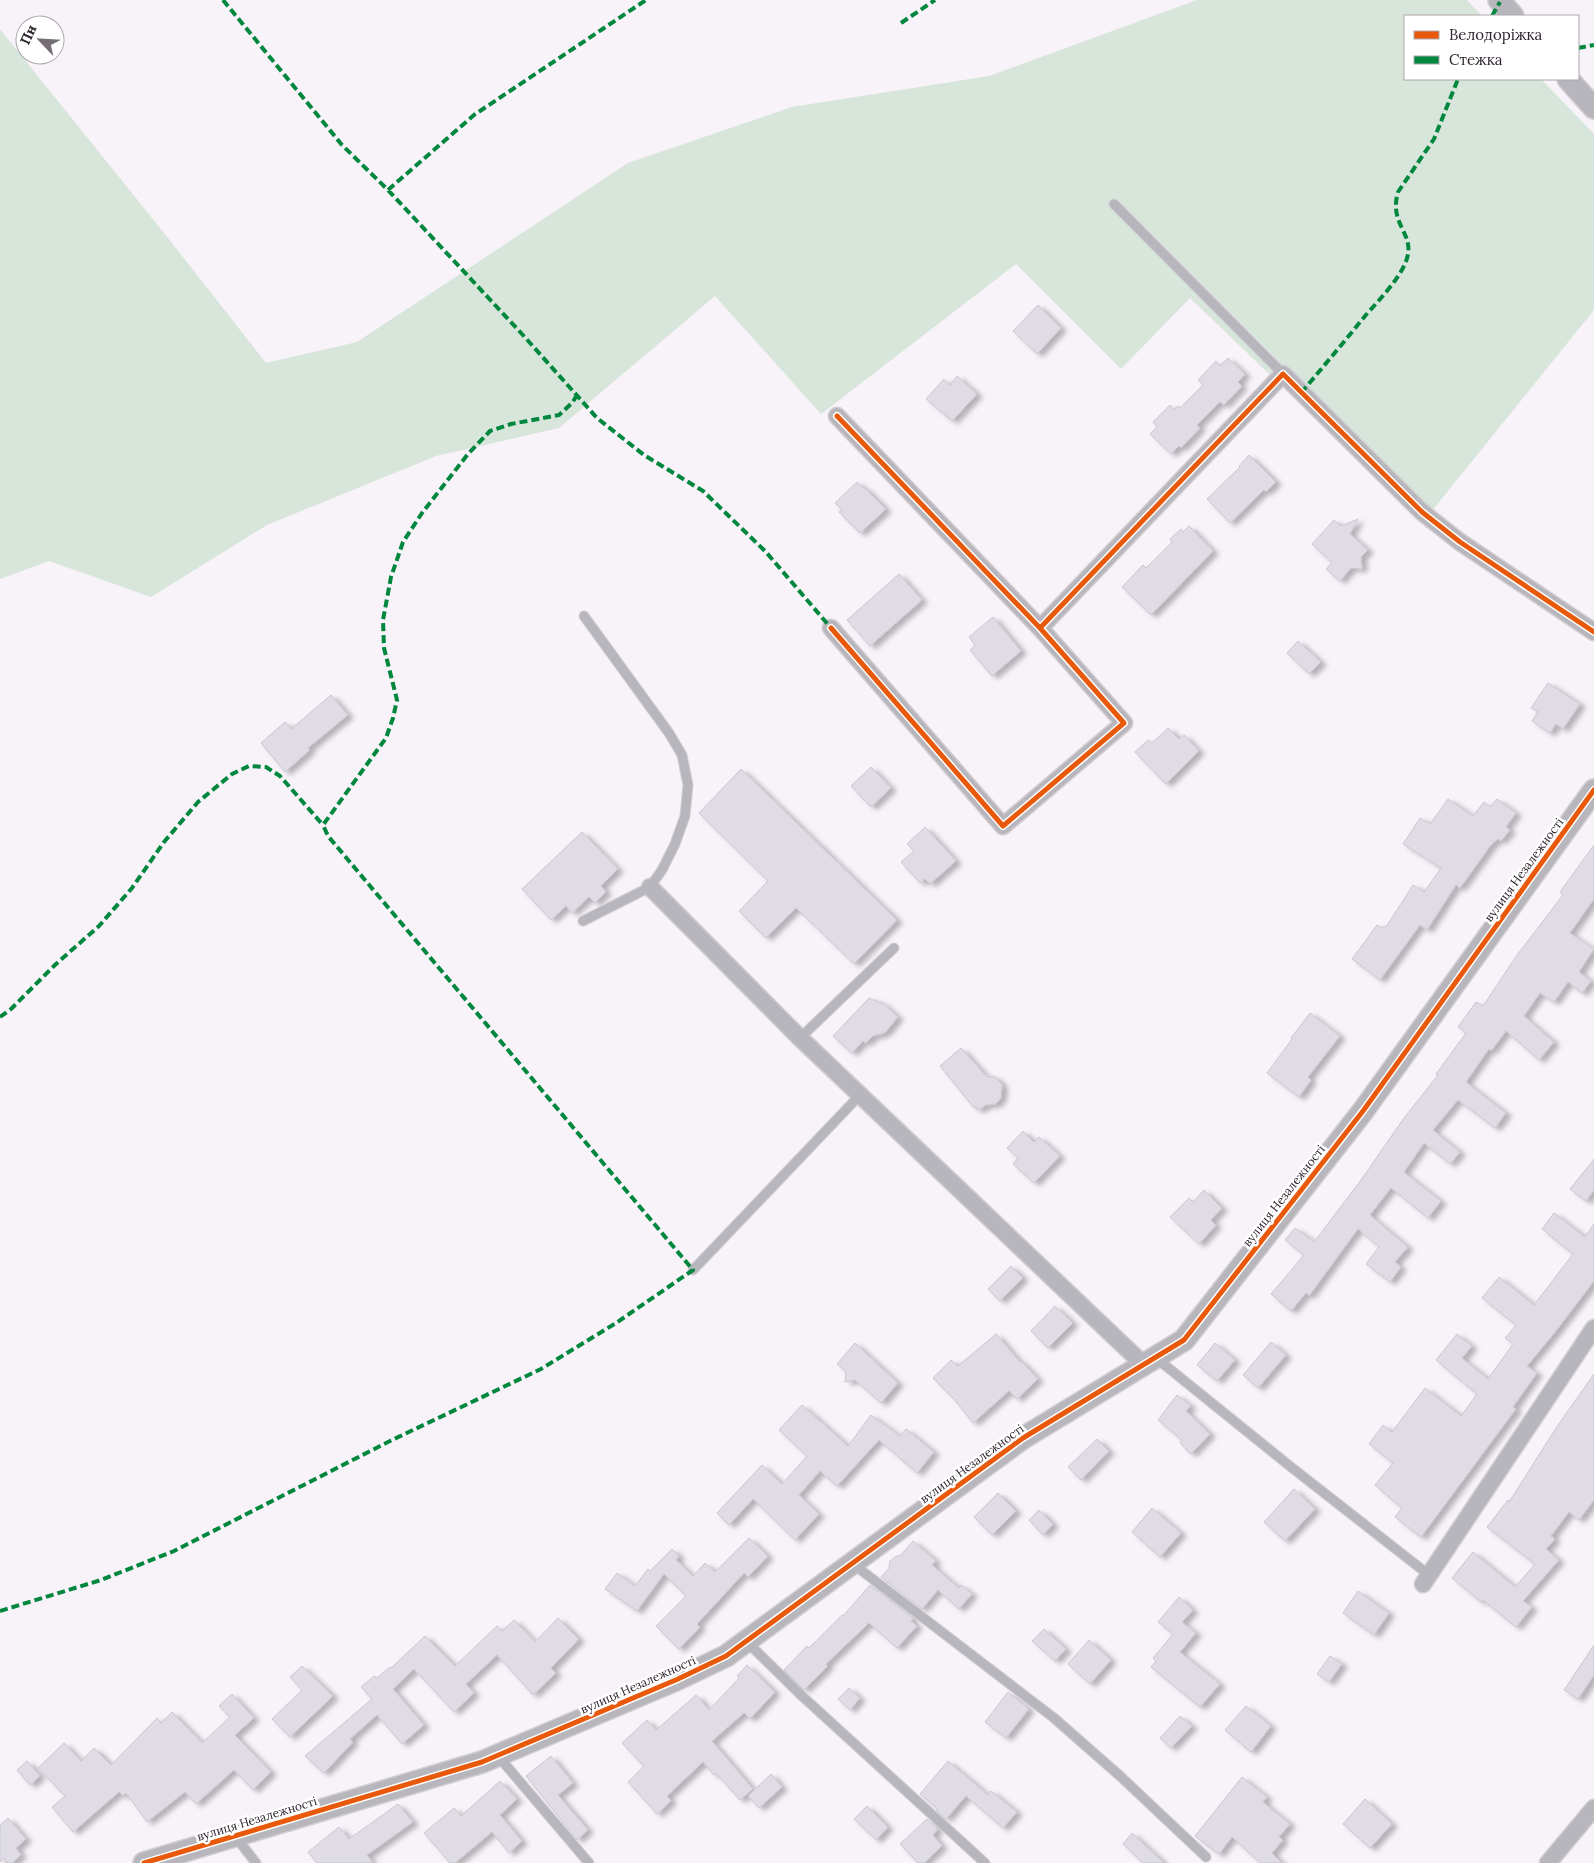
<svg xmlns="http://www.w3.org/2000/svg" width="1594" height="1863" font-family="Lora,serif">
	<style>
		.green { fill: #d7e5da }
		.building { fill: #dfdce6; stroke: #c9c7d0; filter: url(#shadow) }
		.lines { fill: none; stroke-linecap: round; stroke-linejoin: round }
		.service-casing { stroke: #d3ced4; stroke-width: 11 }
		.minor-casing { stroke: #d3ced4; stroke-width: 19 }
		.tertiary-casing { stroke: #d3ced4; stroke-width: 24 }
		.service { stroke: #b7b6bc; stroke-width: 9 }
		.minor { stroke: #b7b6bc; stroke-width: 16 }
		.tertiary { stroke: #b7b6bc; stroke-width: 21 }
		.quiet { stroke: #00873e; stroke-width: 4; stroke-dasharray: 8 4; stroke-linecap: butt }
		.cycleway-casing { stroke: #fff; stroke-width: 8 }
		.cycleway { stroke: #e8590c; stroke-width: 5 }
		.labels { text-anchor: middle; stroke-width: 5; stroke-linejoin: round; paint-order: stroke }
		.street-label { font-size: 12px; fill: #2e242f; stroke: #fff }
	</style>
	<defs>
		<filter id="shadow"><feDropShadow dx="5.5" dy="3" stdDeviation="2.5" flood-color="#0004"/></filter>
	</defs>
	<rect width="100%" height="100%" fill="#f8f2f9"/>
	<path class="green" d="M1197,0H1467L1482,16H1405V79H1541L1594,134V310L1423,522L1190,298L1121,369L1016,264L821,414L715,296L559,428L436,456L267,525L151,597L49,561L0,579V29L168,238L266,363L357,342L628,163L792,107L989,76Z"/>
	<path class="building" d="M1038,305L1061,328L1037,354L1013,331Z
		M1228,358L1245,374L1238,382L1242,386L1224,405L1220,402L1197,425L1200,428L1181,448L1179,446L1171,454L1150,434L1157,427L1153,422L1170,405L1174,410L1178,406L1180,408L1203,385L1198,380L1216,361L1220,366Z
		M957,376L977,394L952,421L926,399L944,379L950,385Z
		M1249,455L1276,482L1266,492L1264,490L1230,523L1207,499L1240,467L1239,466Z
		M857,482L864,489L865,488L886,509L860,533L839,512L842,510L835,503Z
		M1358,519L1350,534L1368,550L1361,557L1362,569L1351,568L1340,581L1326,569L1332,563L1312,544L1334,520L1341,526Z
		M1189,526L1213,551L1151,615L1122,587L1143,565L1146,568L1172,542L1170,539L1181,529L1183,532Z
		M899,574L922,600L870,646L847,620Z
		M993,617L1021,651L992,676L970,650L975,645L969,637Z
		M1298,641L1321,662L1309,674L1287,653Z
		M1548,683L1580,704L1563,729L1556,724L1550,733L1532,721L1538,712L1531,708Z
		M331,695L348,715L308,748L310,750L285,772L261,743L285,722L291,729Z
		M1168,728L1179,739L1184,735L1199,751L1166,784L1135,752L1148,740L1152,743Z
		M871,767L891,788L871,807L851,786Z
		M741,769L897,920L854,964L796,908L766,938L739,911L768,881L699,813Z
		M1448,799L1473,816L1484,802L1490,807L1497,799L1516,813L1506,827L1510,830L1501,841L1498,839L1491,845L1460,888L1456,885L1427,930L1420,925L1380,980L1352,959L1377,925L1382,928L1384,926L1386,927L1413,885L1424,892L1441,868L1403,844L1420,818L1430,824Z
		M925,827L956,861L930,884L925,879L920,883L901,862L914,851L907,844Z
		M582,832L618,869L601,886L606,892L595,903L589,897L572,913L566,906L551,920L522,889Z
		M1594,845V899L1570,933L1594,949L1579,972L1591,981L1582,993L1568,982L1554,1002L1540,993L1524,1016L1554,1042L1539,1060L1506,1031L1491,1051L1489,1049L1466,1082L1506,1113L1495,1128L1458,1100L1433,1130L1460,1152L1450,1164L1424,1143L1404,1172L1441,1201L1428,1218L1391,1188L1370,1215L1408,1247L1395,1262L1401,1267L1390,1282L1366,1264L1379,1247L1358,1229L1309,1296L1306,1293L1291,1311L1271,1294L1304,1255L1285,1240L1295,1228L1314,1242L1361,1180L1404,1118L1438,1075L1436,1074L1466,1033L1458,1027L1476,1002L1483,1006L1517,955L1563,895L1560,892Z
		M869,998L884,1004L898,1017L885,1033L873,1036L866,1043L863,1041L852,1053L833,1036Z
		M1310,1013L1340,1036L1308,1077L1311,1080L1299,1097L1267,1073L1292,1039L1291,1038Z
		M961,1048L986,1076L995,1077L1002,1084L1001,1098L996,1104L986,1105L979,1110L976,1107L974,1108L940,1066Z
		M1023,1131L1034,1142L1039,1137L1060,1156L1034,1183L1013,1164L1018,1158L1007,1148Z
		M1594,1159V1190L1586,1201L1570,1189Z
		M1204,1190L1222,1208L1211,1220L1216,1225L1199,1244L1170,1217L1189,1198L1193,1202Z
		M1554,1213L1585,1237L1594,1224V1281L1556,1331L1527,1366L1537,1373L1513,1407L1516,1409L1421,1537L1395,1517L1402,1508L1375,1485L1393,1463L1369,1444L1383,1425L1392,1432L1425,1388L1461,1416L1477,1394L1436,1360L1457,1334L1472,1346L1462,1358L1488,1379L1513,1344L1505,1338L1516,1325L1482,1298L1499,1277L1534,1305L1573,1254L1542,1229Z
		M1011,1266L1023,1278L1000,1301L988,1289Z
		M1055,1306L1073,1323L1048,1348L1031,1331Z
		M996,1334L1020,1362L1021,1361L1038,1379L1017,1399L1009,1391L973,1423L954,1399L933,1378L951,1360L958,1366Z
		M1271,1342L1286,1355L1258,1388L1243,1375Z
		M855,1343L898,1383L881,1403L855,1380L845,1382L846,1372L837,1364Z
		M1215,1343L1235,1360L1217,1381L1197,1365Z
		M1594,1374V1500L1579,1520L1569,1512L1551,1536L1555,1539L1546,1549L1559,1560L1523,1601L1532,1607L1516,1627L1483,1600L1481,1602L1452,1578L1473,1552L1515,1587L1535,1564L1487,1527L1508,1500L1509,1502L1558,1425Z
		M1177,1395L1191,1406L1186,1411L1210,1434L1191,1454L1180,1443L1182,1440L1158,1420Z
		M802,1405L848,1446L871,1415L900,1436L906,1429L934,1452L917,1473L879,1440L837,1486L820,1471L799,1495L819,1514L795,1540L753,1499L729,1525L717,1513L762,1465L782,1484L807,1456L779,1430Z
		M1097,1439L1109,1451L1081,1480L1068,1467Z
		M1294,1489L1315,1509L1285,1541L1264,1522Z
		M998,1493L1016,1511L992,1535L974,1517Z
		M1152,1508L1181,1533L1160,1557L1132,1532Z
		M1039,1510L1053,1524L1043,1535L1029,1520Z
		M749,1538L768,1556L748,1577L744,1573L697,1624L700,1627L679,1649L656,1626L686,1596L664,1574L637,1611L605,1589L617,1573L635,1586L648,1569L650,1571L672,1549L679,1556L676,1560L693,1576L705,1563L715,1572Z
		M913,1541L936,1561L932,1565L959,1588L961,1585L972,1594L959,1609L938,1590L922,1609L881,1577L889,1568L890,1561L895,1557L901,1555Z
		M870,1585L913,1618L911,1621L917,1626L897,1648L869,1623L826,1664L828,1666L804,1690L784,1670L807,1646L809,1648L842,1615L843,1616Z
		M1358,1591L1389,1613L1374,1635L1343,1613Z
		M1179,1597L1193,1610L1182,1622L1196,1633L1180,1652L1220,1684L1200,1707L1151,1667L1156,1661L1153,1658L1173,1634L1158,1622Z
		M558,1618L579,1639L551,1668L556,1673L533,1695L497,1655L466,1684L474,1693L454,1712L414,1669L393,1689L424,1725L402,1744L377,1715L350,1739L353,1742L324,1773L305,1756L372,1699L361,1687L374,1676L377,1678L390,1667L391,1668L425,1636L455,1666L497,1626L502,1631L514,1620L535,1642Z
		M1044,1629L1066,1649L1055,1661L1032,1641Z
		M1089,1640L1111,1660L1090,1684L1068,1664Z
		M1594,1645V1675L1578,1699L1564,1690Z
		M1330,1656L1342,1664L1329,1682L1317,1674Z
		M747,1665L775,1692L750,1719L744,1713L712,1741L753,1789L740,1800L716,1773L714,1775L703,1762L667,1796L671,1801L657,1814L628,1782L644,1766L622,1743L647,1720L656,1730L696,1695L709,1710L739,1678L737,1676Z
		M302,1666L333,1696L290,1737L272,1719L302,1690L290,1677Z
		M849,1688L860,1698L850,1710L838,1699Z
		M1008,1692L1029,1709L1006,1738L985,1722Z
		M232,1694L254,1718L235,1735L271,1772L253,1790L234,1770L196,1804L185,1792L147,1822L126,1793L123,1796L119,1792L73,1832L52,1807L65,1796L38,1768L64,1743L81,1761L94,1748L111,1765L157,1718L161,1723L172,1712L202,1743L230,1717L219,1706Z
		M1246,1706L1271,1726L1251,1752L1225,1730Z
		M1180,1716L1192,1726L1171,1748L1160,1738Z
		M551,1756L573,1783L558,1795L588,1830L577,1840L526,1776Z
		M27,1761L40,1776L30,1785L17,1770Z
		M948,1761L988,1795L991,1791L1017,1812L1003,1828L966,1796L946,1819L936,1810L938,1809L920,1794Z
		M771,1774L782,1787L759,1808L748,1796Z
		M1242,1777L1267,1797L1263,1802L1290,1824L1279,1837L1283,1840L1272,1853L1282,1863H1260L1232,1837L1219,1854L1195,1836Z
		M500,1781L517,1799L500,1815L522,1841L509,1853L492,1832L455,1863H450L424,1833L454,1808L461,1816Z
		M1365,1799L1392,1824L1370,1848L1343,1824Z
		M398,1804L413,1822L367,1855L373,1863H317L308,1852L339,1827L349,1839Z
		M867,1806L888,1827L876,1840L854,1819Z
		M8,1818L26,1839L16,1848L21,1855L12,1863H8L4,1858L0,1862V1825Z
		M927,1819L938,1829L933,1835L942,1846L924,1863H918L900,1844Z
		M1132,1833L1164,1863H1143L1123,1844Z"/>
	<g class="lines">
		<defs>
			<path id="service" d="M1114,204L1283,374
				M583,921L650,887L662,870L675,844L685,816L688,785L682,755L669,733L584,616
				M800,1038L894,948
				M693,1270L860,1095
				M1156,1358L1291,1467L1429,1575
				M853,1564L1054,1718L1120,1776L1206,1857
				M747,1642L802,1696L985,1863
				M498,1756L589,1863
				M235,1836L256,1863"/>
			<path id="minor" d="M831,628L1003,826L1124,723L1040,628L837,416
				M1040,628L1283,374L1422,512L1460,542L1594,632
				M650,887L800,1038L1144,1365
				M1423,1584L1594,1328
				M1548,1863L1594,1808"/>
			<path id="tertiary" d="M1499,0L1513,16
				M1568,79L1594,108
				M144,1863L482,1762L678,1679L726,1656L1023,1438L1184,1340L1363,1111L1594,790"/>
		</defs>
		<use href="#service" class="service-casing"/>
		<use href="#minor" class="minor-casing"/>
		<use href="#tertiary" class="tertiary-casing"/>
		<use href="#service" class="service"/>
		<use href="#minor" class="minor"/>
		<use href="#tertiary" class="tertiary"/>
		<path class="quiet" d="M223,0L342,145L388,190L522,334L597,418L644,455L703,491L766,552L831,628
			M1492,16L1500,2
			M901,23L935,0
			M1578,48L1594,45
			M388,190L474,115L646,0
			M1301,393C1323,367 1344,342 1365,316C1378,301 1405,274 1408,254C1412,232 1389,223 1398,192L1434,139L1458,79
			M0,1017L11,1009L56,964L99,926L132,888L164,842L198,802L232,774L249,766L266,767L280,776L323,825
			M0,1611L101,1580L174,1551L390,1441L541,1369L616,1323L693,1270L328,836L323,825L386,738L393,718L397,700L384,648L383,620L391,577L403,542L422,513L468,454L490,431L511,424L559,415L572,403L577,395"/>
		<defs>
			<path id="cycleway" d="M831,628L1003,826L1124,723L1040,628L837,416
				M1040,628L1283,374L1422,512L1460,542L1594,632
				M144,1863L482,1762L678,1679L726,1656L1023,1438L1184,1340L1363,1111L1594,790"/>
		</defs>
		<use href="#cycleway" class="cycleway-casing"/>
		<use href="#cycleway" class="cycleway"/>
	</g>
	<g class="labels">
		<g class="street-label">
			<text transform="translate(1524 870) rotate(-54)" y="4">вулиця Незалежності</text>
			<text transform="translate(1284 1196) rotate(-52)" y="4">вулиця Незалежності</text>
			<text transform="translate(972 1464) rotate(-36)" y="4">вулиця Незалежності</text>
			<text transform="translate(638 1685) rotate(-24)" y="4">вулиця Незалежності</text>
			<text transform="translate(257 1819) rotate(-17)" y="4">вулиця Незалежності</text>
		</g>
	</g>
	<rect x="1404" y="15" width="175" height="65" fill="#ffffff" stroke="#aba7ac"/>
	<rect x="1414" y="31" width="25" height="8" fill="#e8590c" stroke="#aba7ac"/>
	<text x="1449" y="40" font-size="15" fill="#2e242f">Велодоріжка</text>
	<rect x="1414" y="56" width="25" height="8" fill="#00873e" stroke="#aba7ac"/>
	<text x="1449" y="65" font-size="15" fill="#2e242f">Стежка</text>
	<g transform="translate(40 40) rotate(295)"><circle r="24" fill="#ffffff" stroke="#aba7ac"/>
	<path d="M0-4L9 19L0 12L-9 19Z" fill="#756c76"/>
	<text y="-8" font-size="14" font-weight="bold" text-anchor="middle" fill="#2e242f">Пн</text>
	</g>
</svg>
